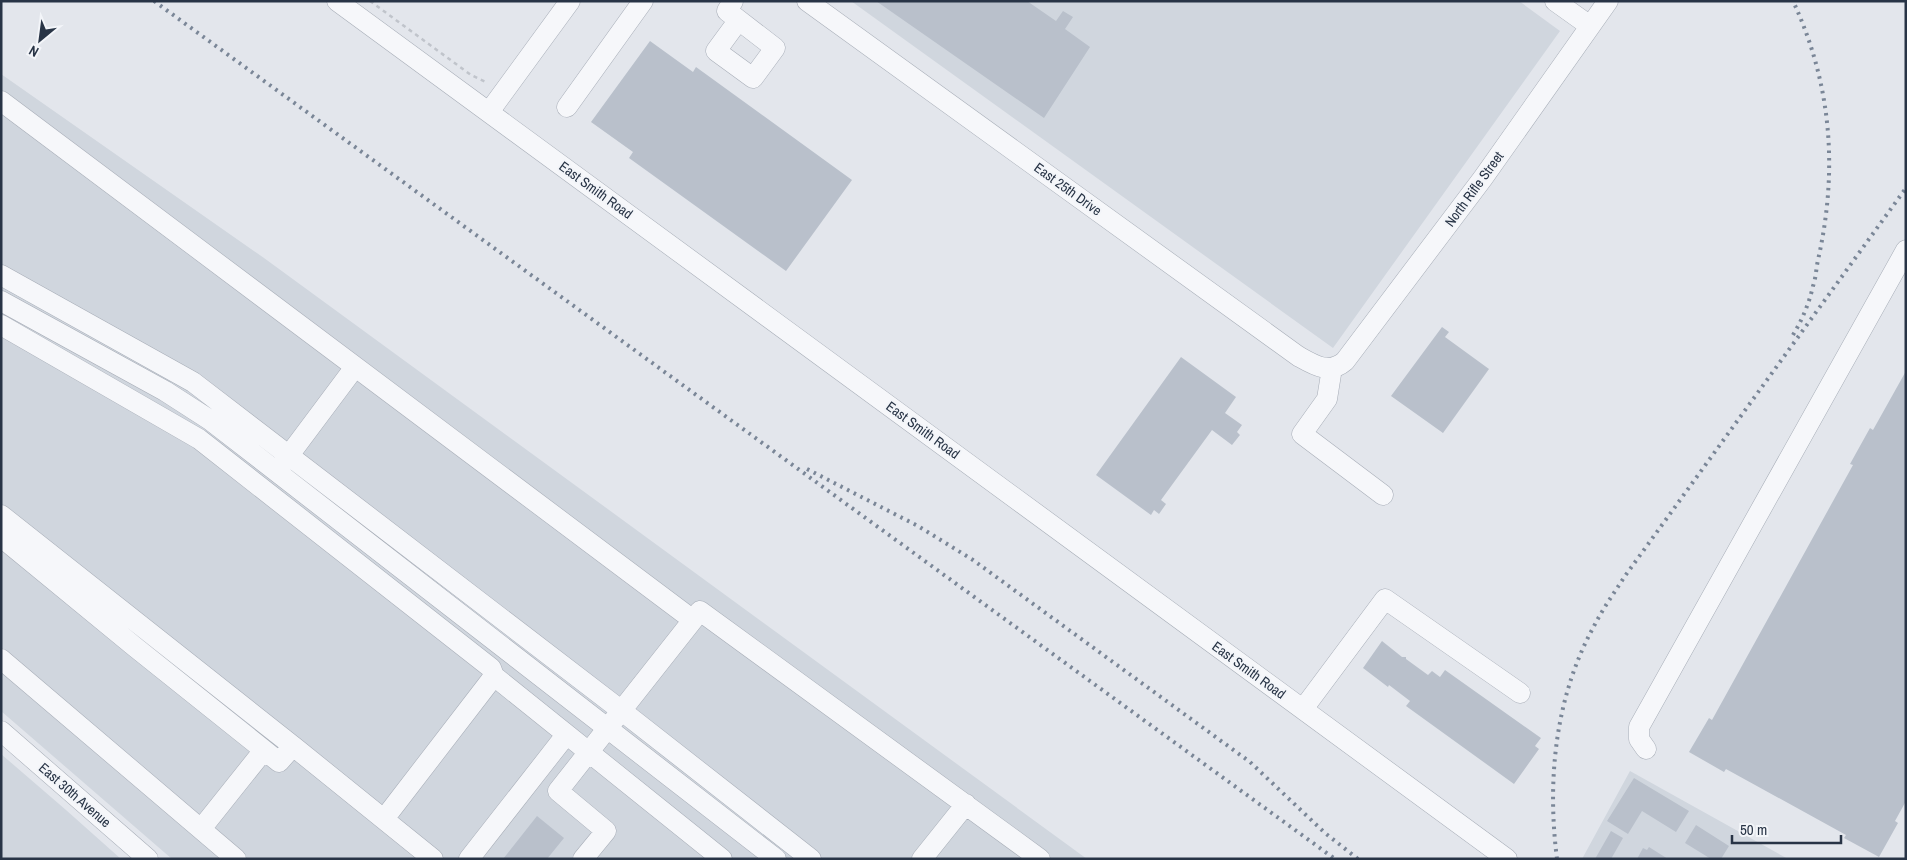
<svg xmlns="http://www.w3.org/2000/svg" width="1907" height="860" font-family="'Archivo Narrow',sans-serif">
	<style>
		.built { fill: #d0d6de }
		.building { fill: #b9c0cb }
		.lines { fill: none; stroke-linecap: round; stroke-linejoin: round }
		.minor-casing { stroke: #a7adb7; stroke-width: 21 }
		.path { stroke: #c0c4cb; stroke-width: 2.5; stroke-dasharray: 4 4; stroke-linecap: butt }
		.minor { stroke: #f6f7fa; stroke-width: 20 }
		.rail { stroke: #7a8697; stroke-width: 4; stroke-dasharray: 2.5 5; stroke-linecap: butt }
		.labels { text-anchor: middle; stroke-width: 4; stroke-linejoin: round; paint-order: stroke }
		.street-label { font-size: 14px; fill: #283446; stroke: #f3f5f9 }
	</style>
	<rect width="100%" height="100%" fill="#e3e6ec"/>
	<path class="built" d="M851,1H1519L1560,31L1333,348Z
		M1,74L264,258L1087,859H172L1,711Z
		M1,754L66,810L121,859H1Z
		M1630,771L1788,859H1582Z"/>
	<path class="building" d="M876,1H1027L1056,21L1063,11L1073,17L1065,29L1090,47L1044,118Z
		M650,41L693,72L696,67L852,180L786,271L629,158L633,152L591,122Z
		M1442,327L1449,332L1445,337L1489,369L1443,433L1391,396Z
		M1181,357L1236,397L1225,413L1242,425L1237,432L1240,435L1232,445L1212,430L1161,500L1166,504L1159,514L1154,510L1151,515L1096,475Z
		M1906,371V801L1895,821L1898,823L1879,857L1844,838L1846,835L1726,769L1724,772L1689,752L1709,718L1712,720L1853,465L1850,464L1870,428L1873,430Z
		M1382,641L1402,657H1406V659L1428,675L1432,671L1440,677L1445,670L1541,738L1535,746L1539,749L1514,784L1406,706L1410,701L1389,685L1388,687L1363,668Z
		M1634,778L1689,811L1676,832L1642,811L1628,834L1607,821Z
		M537,816L564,838L547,859H503Z
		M1696,825L1729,846L1721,859H1711L1685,843Z
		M1611,831L1623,838L1611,859H1595Z
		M1649,847L1668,859H1637L1643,848L1647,850Z"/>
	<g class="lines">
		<defs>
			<path id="minor" d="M337,1L1507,859
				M733,1L727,11L775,48L753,78L716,51L738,21
				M807,1L1298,356C1314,365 1329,375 1345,361L1483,178L1608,1
				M1555,1L1590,26
				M1,101L693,620
				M567,107L643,1
				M489,112L570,1
				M1,275L193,382L622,711L811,859
				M1,301L165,391L210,420L776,859
				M1,325L199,439L491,668L494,676
				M1332,368L1327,399L1302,434L1383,495
				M281,466L355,367
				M1,515L293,746
				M1,537L135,647L264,750L201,829
				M1,659L236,859
				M1303,709L1385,599L1520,693
				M1,731L148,859
				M1646,749L1639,739V727L1906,250
				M264,750L279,762L293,746L433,859
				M384,819L494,676L722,859
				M469,859L566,735
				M583,859L606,831L558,791L700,611L1040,859
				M922,859L966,804"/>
		</defs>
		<use href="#minor" class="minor-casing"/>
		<path class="path" d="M370,1L471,75L488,83"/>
		<use href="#minor" class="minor"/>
		<path class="rail" d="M154,1L1335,859
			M1793,335C1802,320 1809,304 1813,286C1816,278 1816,269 1818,260C1838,171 1832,85 1793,1
			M807,469L918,526L973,560L1250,762L1325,833L1358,859
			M1557,859C1547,781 1555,698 1593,628C1602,610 1614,593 1625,576L1906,188"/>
	</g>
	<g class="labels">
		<g class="street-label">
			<text transform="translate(1068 189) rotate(36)" y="5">East 25th Drive</text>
			<text transform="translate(1474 189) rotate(-54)" y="5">North Rifle Street</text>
			<text transform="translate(596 190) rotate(36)" y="5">East Smith Road</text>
			<text transform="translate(923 430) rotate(36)" y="5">East Smith Road</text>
			<text transform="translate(1249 670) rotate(36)" y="5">East Smith Road</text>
			<text transform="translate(75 795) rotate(41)" y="5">East 30th Avenue</text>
		</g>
	</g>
	<rect width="1907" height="860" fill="none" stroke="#283446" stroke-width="5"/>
	<g transform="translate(40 40) rotate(209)" stroke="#f3f5f9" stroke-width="4" paint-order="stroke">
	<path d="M0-4L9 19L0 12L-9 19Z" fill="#283446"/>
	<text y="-8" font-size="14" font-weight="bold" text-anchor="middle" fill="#283446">N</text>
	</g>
	<path d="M1732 835v8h109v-8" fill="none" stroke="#283446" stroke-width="2.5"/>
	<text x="1740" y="835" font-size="15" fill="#283446" stroke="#f3f5f9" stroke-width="4" paint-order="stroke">50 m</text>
</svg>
